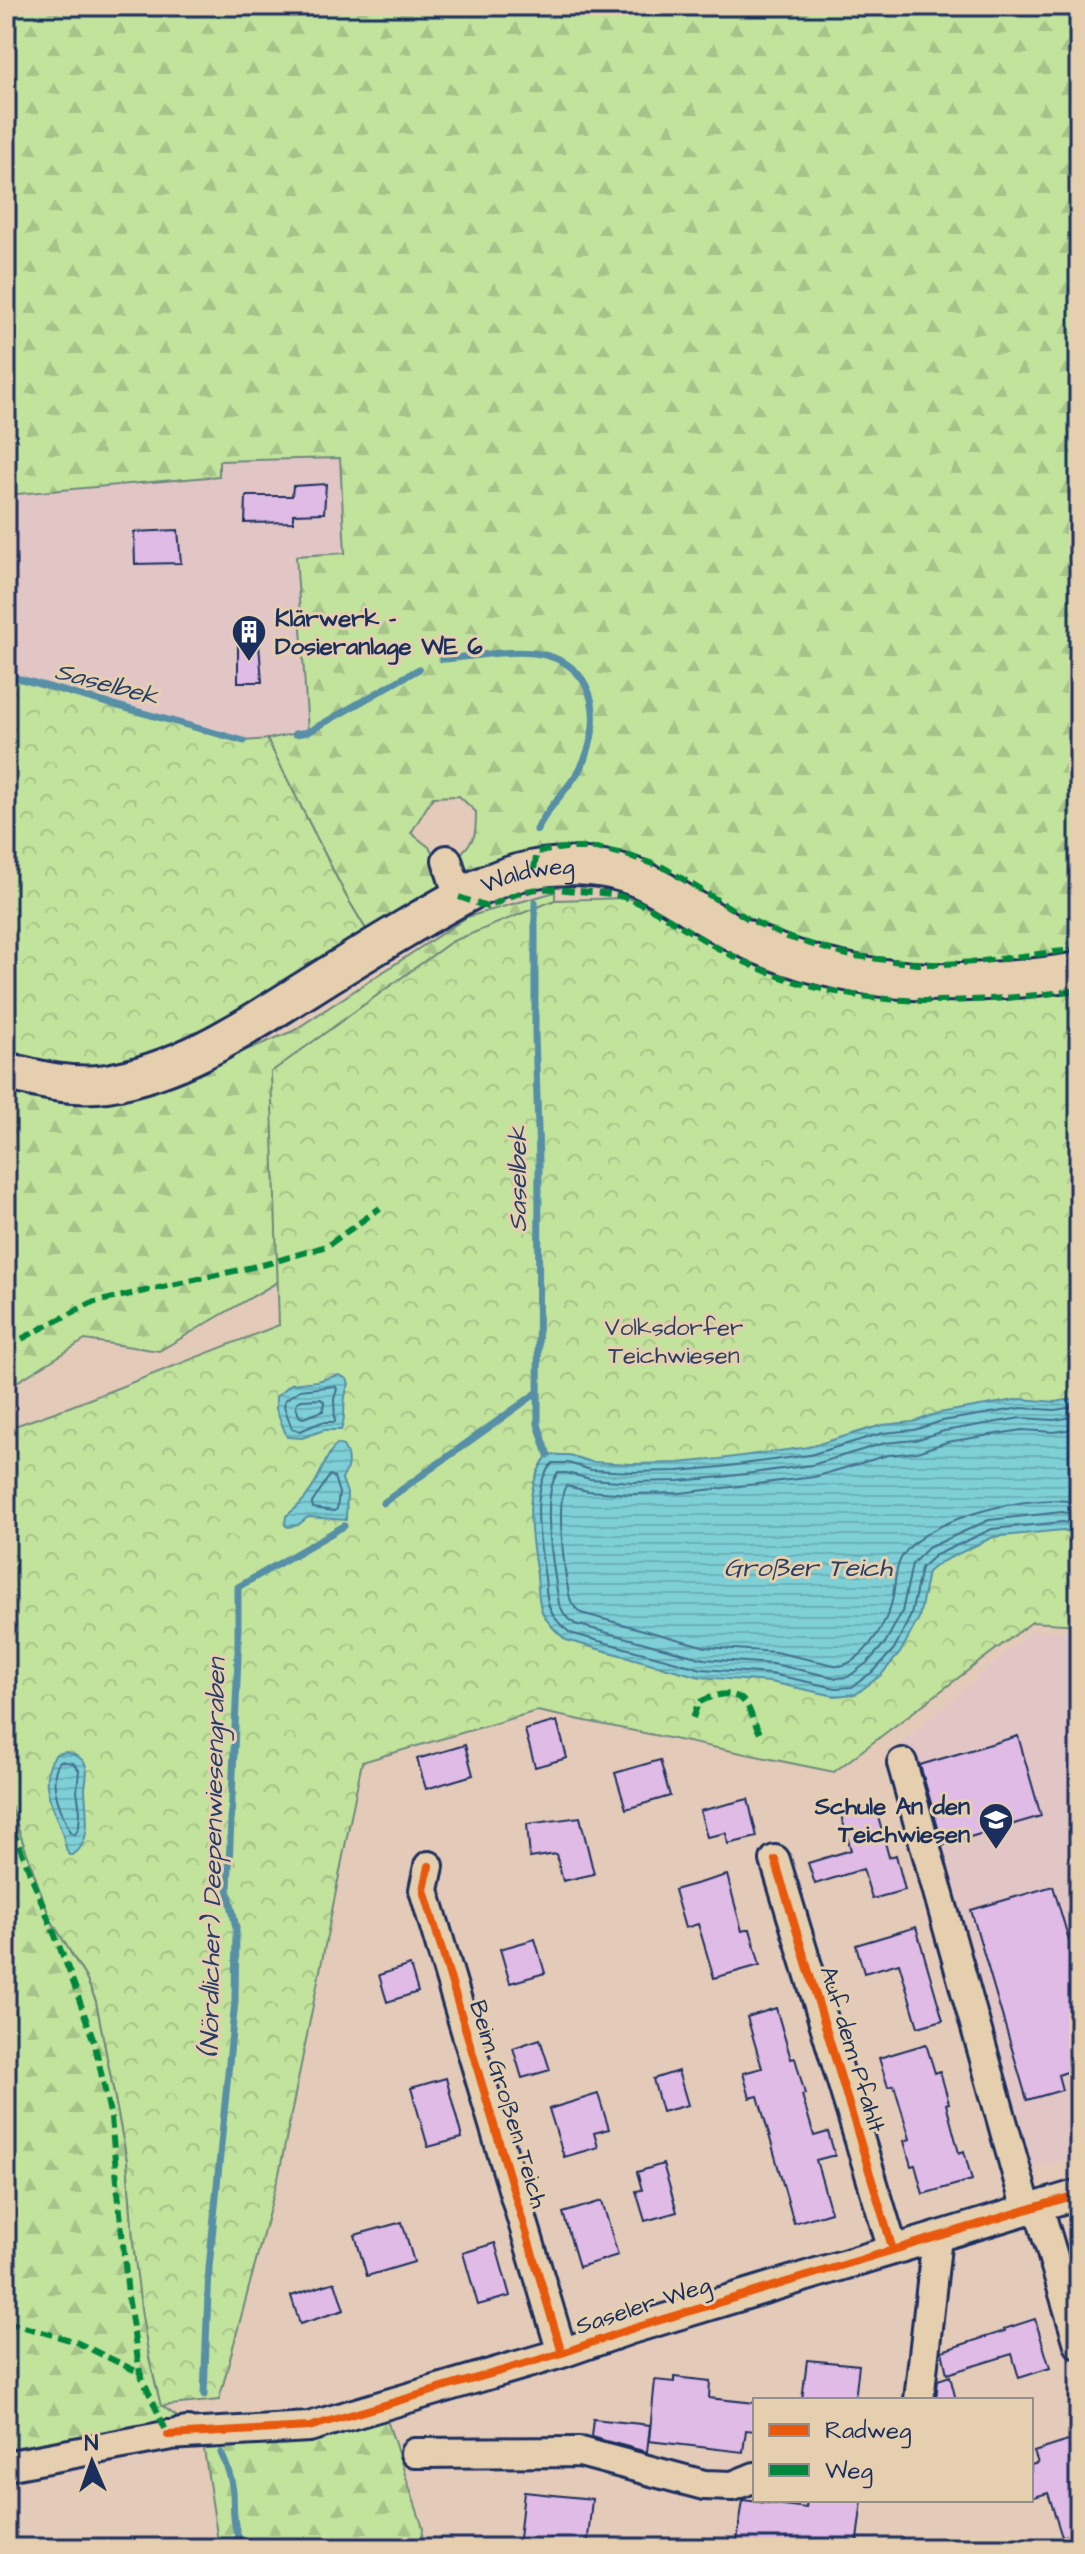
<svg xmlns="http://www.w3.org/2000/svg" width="1085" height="2554" font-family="'Architects Daughter',sans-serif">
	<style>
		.built { fill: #e2c6c6 }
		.forest { fill: url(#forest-firs); stroke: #6e897d; stroke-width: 2 }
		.park { fill: url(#park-crowns); stroke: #6e897d; stroke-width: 2 }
		.water { fill: url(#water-rules); stroke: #568fa6; stroke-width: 2 }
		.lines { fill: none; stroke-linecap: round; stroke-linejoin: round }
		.shore { stroke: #436f8e; stroke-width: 2 }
		.stream { stroke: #568fa6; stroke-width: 7 }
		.building { fill: #dfbbe5; stroke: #1b2f5e; stroke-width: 2 }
		.minor-casing { stroke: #1b2f5e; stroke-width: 34 }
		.major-casing { stroke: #1b2f5e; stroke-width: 42 }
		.minor { stroke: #e5cfae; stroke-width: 28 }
		.major { stroke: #e5cfae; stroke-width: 36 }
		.quiet { stroke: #00873e; stroke-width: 6; stroke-dasharray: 12 6; stroke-linecap: butt }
		.cycleway-casing { stroke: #e5cfae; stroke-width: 13 }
		.cycleway { stroke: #e8590c; stroke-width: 8 }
		.labels { text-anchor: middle; stroke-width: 6; stroke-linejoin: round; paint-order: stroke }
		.poi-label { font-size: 24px; font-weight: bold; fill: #1b2f5e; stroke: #e5cfae; text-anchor: start }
		.street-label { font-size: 24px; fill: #1b2f5e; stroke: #e5cfae }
		.park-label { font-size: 24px; fill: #2c4164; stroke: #e5cfae }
		.water-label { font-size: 26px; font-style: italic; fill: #253f6a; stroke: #e5cfae }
	</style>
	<defs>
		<pattern id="forest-firs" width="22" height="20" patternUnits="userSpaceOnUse" patternTransform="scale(2)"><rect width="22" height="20" fill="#c2e39c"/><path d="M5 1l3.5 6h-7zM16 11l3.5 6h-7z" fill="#a6c389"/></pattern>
		<pattern id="park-crowns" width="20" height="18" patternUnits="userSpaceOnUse" patternTransform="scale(2)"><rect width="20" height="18" fill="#c2e39c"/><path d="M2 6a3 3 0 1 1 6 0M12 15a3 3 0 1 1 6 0" fill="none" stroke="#a6c389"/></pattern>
		<pattern id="water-rules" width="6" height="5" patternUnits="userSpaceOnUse" patternTransform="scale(2)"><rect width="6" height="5" fill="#7ecfd6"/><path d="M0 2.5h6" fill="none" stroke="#6cb2ba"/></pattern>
	</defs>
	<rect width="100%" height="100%" fill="#e4cbb9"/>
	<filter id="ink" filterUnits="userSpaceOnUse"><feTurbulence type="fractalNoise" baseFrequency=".0125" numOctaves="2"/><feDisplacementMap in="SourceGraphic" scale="16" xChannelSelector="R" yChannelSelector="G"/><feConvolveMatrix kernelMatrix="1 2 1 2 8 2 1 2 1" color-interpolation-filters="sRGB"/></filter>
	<g filter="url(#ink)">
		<path class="built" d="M340,458L345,553L296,556L308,732L244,741L6,675V495L218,476L219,461Z
			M1033,1630L1079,1632V2155L1004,2178L886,1756Z"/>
		<path class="forest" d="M6,6H1079V971L875,979L627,874L460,897L458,857C475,838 476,839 476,812L459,796L433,797L411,833L429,847L459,897L376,946L346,896L267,739L308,731L296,556L345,553L340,458L219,461V476L6,495Z
			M555,892V900L331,1251L159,1351L85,1340L12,1385H6V1092L123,1101L293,1031L467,917Z
			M6,1794L50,1918L86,1978L96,2001L127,2160L134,2251L149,2357L161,2405L180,2419L6,2449Z
			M387,2420L423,2528L421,2548H219L203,2443L281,2441Z"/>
		<path class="park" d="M6,675L244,741L267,739L346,896L376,946L168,1064L6,1071Z
			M628,898L781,966L1079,987V1625L1032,1622L834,1772L537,1711L362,1762L279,2174L219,2400L161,2406L149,2357L142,2316L134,2251L127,2160L96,2001L86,1978L50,1918L6,1794V1429L69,1407L279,1325L271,1072L451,942L555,900Z"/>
		<path class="water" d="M339,1375L347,1379L349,1384C340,1403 348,1413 341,1430H324L302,1438L287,1437L276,1409V1397L291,1384L317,1381Z
			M1079,1398V1534L1063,1530L993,1537L939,1563L928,1572L919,1618L900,1653L881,1675L856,1694L835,1696L770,1682L700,1677L566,1640C557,1632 548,1624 542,1612C538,1601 538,1587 537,1575C531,1536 521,1488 548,1455H569L591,1462L633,1464L678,1463L720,1459L809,1447L882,1425L913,1422L939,1413L1021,1399L1055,1402Z
			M337,1444L343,1446C350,1456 349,1469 342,1479L347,1493L346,1520L308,1517L298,1525L288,1527L285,1525L286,1516C300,1506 311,1493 318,1477C324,1466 328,1452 337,1444Z
			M66,1752C75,1755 84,1758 86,1767C88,1774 86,1781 85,1787C85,1809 94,1841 73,1855H69C65,1848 65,1843 63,1836C55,1809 35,1781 56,1754Z"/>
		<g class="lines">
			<path class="shore" d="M335,1386L337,1389L334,1399L335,1422H322L300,1431L292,1429L284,1406L285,1400L300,1390Z
				M321,1399L324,1402L323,1411L303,1418L299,1416L296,1406L297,1402L302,1400Z
				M1079,1406L1055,1410L1021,1408L942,1421L914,1430L883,1433L810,1455L721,1467L678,1471L633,1472L591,1470L568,1463H553C528,1486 541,1548 545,1578C546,1588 546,1600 550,1609C554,1619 562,1626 570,1633L702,1669L771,1674L836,1688L852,1687L875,1670L894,1649L911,1615L921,1568L934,1556L992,1529L1063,1522L1079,1525
				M1079,1416L1054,1420L1021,1418L944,1431L915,1440L885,1443L812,1465L722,1477L679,1481L633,1482L590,1479L567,1473H558C539,1495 555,1575 559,1604L565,1615L575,1624L704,1659L773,1664L837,1678L848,1677L868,1662L885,1643L902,1612L912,1564L928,1548L989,1520L1062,1512L1079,1515
				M1079,1428L1054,1432L1022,1430L947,1442L917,1452L888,1455L814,1477L723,1488L680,1493L632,1494L588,1491L566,1486C555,1501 565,1578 570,1598C572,1605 576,1609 581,1613L706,1647L775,1652L839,1666C862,1663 883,1628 890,1608C896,1592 893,1570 903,1555C929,1516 1036,1492 1079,1503
				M330,1475L334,1477L339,1493L337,1509L334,1511L313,1508L312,1503Z
				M60,1761L73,1763L79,1770L77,1791L80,1811L79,1827L75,1834L70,1832C62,1813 46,1781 60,1761Z"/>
			<path class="stream" d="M442,659C472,657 505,650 534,653C595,660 605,718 582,765C570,789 548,805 537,830
				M6,675L244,741
				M295,734L308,732L419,669
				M535,902V1034L539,1161L538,1424L548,1455
				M383,1503L538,1392
				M204,2395L209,2268L235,2001L236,1928L228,1889L238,1658V1587L344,1526
				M221,2453C227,2465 231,2477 233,2491C234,2513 232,2529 244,2548"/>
		</g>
		<path class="building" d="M326,484L324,513L293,514V522L245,523L246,496H292L293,486Z
			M178,530L181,563L135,564L134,532Z
			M238,644H259L262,682H238Z
			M557,1721L567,1758L535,1767L525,1730Z
			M1018,1736L1041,1816L943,1845L920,1765Z
			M465,1745L473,1775L426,1789L417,1759Z
			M660,1760L670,1796L626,1809L615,1773Z
			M748,1799L757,1837L728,1844L726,1833L707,1837L700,1811Z
			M875,1806L889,1857L896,1855L905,1890L872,1899L863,1869L815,1884L808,1863L851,1850L841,1815Z
			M580,1817L594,1874L563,1881L556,1854L530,1858L527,1824Z
			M727,1875L742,1931L750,1929L760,1965L714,1978L698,1924L685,1928L674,1890Z
			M1053,1886L1079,1974V2068L1058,2075L1062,2090L1027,2100L971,1910Z
			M916,1927L943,2020L918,2027L899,1963L864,1973L856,1945Z
			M535,1939L545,1973L510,1983L500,1949Z
			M410,1965L418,1992L387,2002L379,1975Z
			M776,2008L791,2059L795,2058L805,2094L802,2095L814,2136L828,2132L835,2155L816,2160L831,2212L794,2223L758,2096L750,2098L743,2073L762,2068L747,2017Z
			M540,2039L550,2070L522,2078L513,2048Z
			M926,2044L935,2073L940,2071L949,2103L946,2104L959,2153L964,2151L972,2180L923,2194L915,2165L911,2166L904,2141L910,2139L894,2085L888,2087L879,2058Z
			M678,2071L688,2105L662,2112L653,2079Z
			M446,2078L462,2138L428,2147L411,2088Z
			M598,2094L609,2129L594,2133L598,2147L564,2157L549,2109Z
			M663,2164L677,2212L645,2221L636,2191L642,2190L637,2172Z
			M602,2201L618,2255L579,2267L563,2213Z
			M402,2222L414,2262L367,2276L355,2235Z
			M495,2243L510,2296L478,2305L463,2253Z
			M335,2282L344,2310L300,2324L291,2296Z
			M1035,2319L1050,2368L1019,2378L1012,2354L947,2374L942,2351L1005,2331L1004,2329Z
			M807,2360L859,2365L855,2400H802Z
			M950,2376L956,2400H936L938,2380Z
			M674,2377L710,2381L709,2398L755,2403V2431L746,2430L743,2452L649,2441L655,2380L674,2382Z
			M593,2419L650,2425L647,2452L591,2437Z
			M1071,2440L1079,2466V2531L1062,2537L1048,2493L1031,2498V2465L1038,2463L1034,2452Z
			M524,2492L592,2499L587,2548H518Z
			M743,2500L806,2508L807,2500H862L856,2548H736Z"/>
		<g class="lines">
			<defs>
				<path id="minor" d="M447,860L459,897
					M902,1763L1027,2210
					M775,1860L893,2250
					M429,1866L424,1890L562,2353
					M1038,2206L1079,2344
					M919,2400L937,2237
					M168,2435L309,2427L562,2353L631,2329L1079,2194
					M415,2453L580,2452L704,2485L733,2486L755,2477
					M6,2466L187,2432"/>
				<g id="major">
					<path id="s1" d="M6,1071C38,1080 73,1088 107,1083C177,1072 239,1032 297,995C338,969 379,944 421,919C456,899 490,878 530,870C560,864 597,865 626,874C649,881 670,895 690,907C720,926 753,945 787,956C883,989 979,987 1079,971"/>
				</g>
			</defs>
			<use href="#minor" class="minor-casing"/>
			<use href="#major" class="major-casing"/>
			<use href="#minor" class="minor"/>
			<use href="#major" class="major"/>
			<path class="quiet" d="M534,869L537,852L565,848H596L623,854L663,867L747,918L784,936L847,955L917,964H944L975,962L1079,949
				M459,897L487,907C500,902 513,894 527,891C543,887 559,889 575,891C590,892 608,892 623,897C663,910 697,939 735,957C760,970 787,980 814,987C902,1009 990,1001 1079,990
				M6,1347L91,1303L266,1264L327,1246L380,1208
				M693,1718L698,1703C712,1695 734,1688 746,1704C750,1709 754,1724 760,1733
				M6,1812L71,1976L95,2045L111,2118L128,2296L140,2373L168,2435
				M6,2322L74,2341L140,2373"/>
			<defs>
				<path id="cycleway" d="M775,1860L893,2250
					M429,1866L424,1890L562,2353
					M168,2435L309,2427L562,2353L631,2329L1079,2194"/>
			</defs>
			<use href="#cycleway" class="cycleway-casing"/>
			<use href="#cycleway" class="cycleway"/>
		</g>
	</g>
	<defs>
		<symbol id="building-pin" viewBox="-11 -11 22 30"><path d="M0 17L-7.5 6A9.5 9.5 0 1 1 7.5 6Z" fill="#1b2f5e" stroke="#e5cfae"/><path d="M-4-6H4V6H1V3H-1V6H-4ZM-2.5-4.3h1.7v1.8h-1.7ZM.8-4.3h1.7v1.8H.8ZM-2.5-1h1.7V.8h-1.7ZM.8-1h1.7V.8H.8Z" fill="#fff"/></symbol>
		<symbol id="school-pin" viewBox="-11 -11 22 30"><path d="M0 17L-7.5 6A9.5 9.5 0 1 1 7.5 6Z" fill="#1b2f5e" stroke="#e5cfae"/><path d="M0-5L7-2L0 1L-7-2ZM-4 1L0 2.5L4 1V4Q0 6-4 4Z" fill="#fff"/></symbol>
	</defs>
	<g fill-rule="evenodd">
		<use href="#building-pin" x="229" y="612" width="40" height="54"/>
		<use href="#school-pin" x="976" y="1800" width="40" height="54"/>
	</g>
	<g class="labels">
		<g class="poi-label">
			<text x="275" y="626">Klärwerk -<tspan x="275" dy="28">Dosieranlage WE 6</tspan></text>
			<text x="970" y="1814" text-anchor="end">Schule An den<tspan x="970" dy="28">Teichwiesen</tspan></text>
		</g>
		<g class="street-label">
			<text dy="8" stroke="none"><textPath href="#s1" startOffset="576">Waldweg</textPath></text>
			<text transform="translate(853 2049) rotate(73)" y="8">Auf dem Pfahlt</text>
			<text transform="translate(509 2104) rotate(73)" y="8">Beim Großen Teich</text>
			<text transform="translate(643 2305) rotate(-18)" y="8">Saseler Weg</text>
		</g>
		<g class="park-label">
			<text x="674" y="1335">Volksdorfer<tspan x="674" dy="28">Teichwiesen</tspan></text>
		</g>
		<g class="water-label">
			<text transform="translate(107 683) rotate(15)" y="9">Saselbek</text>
			<text transform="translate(517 1179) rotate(-90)" y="9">Saselbek</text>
			<text x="808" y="1576">Großer Teich</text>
			<text transform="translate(212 1858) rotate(-89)" y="9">(Nördlicher) Deepenwiesengraben</text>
		</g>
	</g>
	<rect width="1085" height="2554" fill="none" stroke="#e5cfae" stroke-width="32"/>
	<rect x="16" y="16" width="1053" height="2522" fill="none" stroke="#1b2f5e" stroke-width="3" filter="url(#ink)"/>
	<rect x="753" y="2398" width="280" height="104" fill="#e5cfae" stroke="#948f8e" stroke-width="2"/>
	<rect x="769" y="2424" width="40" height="12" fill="#e8590c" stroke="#948f8e" stroke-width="2"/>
	<text x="825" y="2438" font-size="24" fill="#1b2f5e">Radweg</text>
	<rect x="769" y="2464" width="40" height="12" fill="#00873e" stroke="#948f8e" stroke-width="2"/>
	<text x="825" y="2478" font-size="24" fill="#1b2f5e">Weg</text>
	<g transform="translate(92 2462) rotate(358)" stroke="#e5cfae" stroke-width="6" paint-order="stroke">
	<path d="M0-6L14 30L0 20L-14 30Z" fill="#1b2f5e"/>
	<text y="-12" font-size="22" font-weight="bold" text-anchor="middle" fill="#1b2f5e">N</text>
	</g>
</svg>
